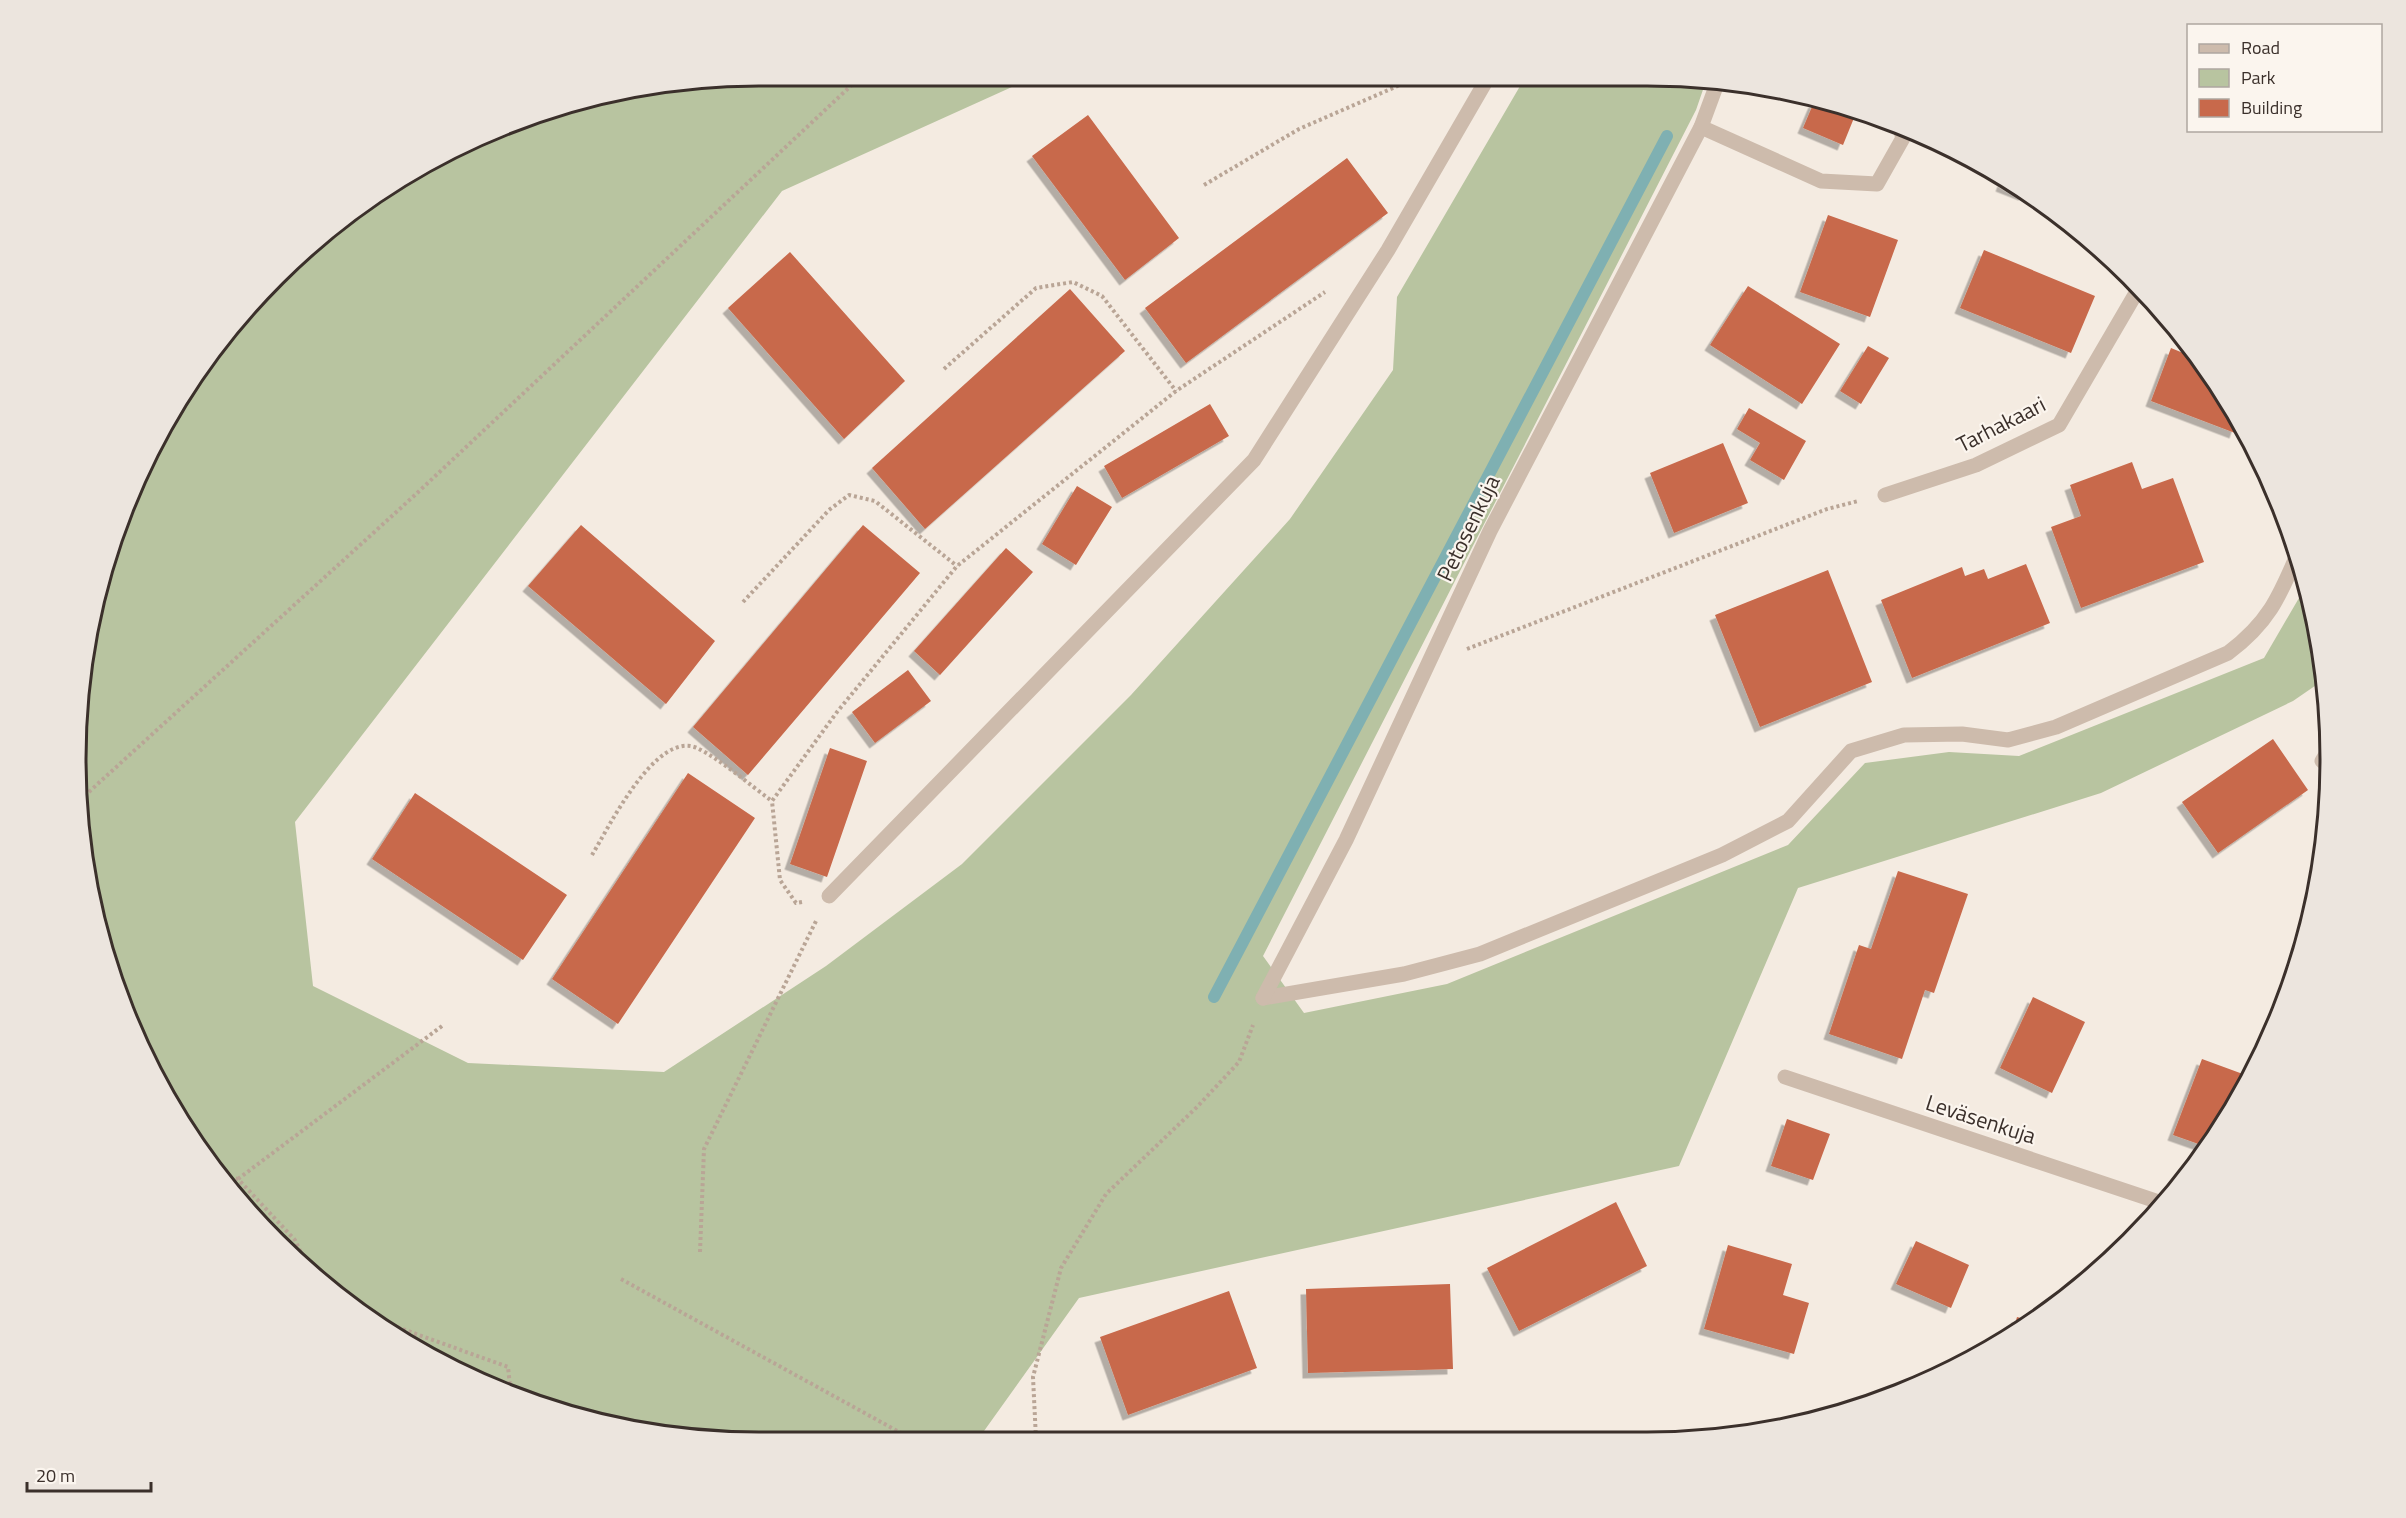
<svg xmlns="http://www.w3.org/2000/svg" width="2406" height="1518" font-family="'Titillium Web',sans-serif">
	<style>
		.green { fill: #b8c4a0 }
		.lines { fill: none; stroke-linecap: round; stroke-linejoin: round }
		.stream { stroke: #7fb0b2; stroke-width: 12 }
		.building { fill: #c8694b; filter: url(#shadow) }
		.path { stroke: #b9a596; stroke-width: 4; stroke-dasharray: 3 3; stroke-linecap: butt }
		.service { stroke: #cdbbac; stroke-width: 15 }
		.minor { stroke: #cdbbac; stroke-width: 15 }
		.labels { text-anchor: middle; stroke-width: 4.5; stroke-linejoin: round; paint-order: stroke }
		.street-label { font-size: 22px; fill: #3b302b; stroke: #fbf5ee }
		.rim { fill: none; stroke: #3b302b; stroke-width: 3 }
	</style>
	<defs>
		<filter id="shadow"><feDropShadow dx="-5.5" dy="5.5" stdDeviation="0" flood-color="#0004"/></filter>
	</defs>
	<rect width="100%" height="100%" fill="#f4ebe1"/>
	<path class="green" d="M669,81H1025L782,191L295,822L313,986L468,1063L664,1072L826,966L962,864L1131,695L1290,519L1393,370L1397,297L1523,81H1706L1696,110L1263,956L1304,1013L1447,984L1788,845L1865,763L1949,752L2019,756L2264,658L2306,586L2325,679L2293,701L2101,793L1798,888L1679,1166L1079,1298L979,1438L670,1437L498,1391L342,1301L245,1210L190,1139L127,1021L98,936L75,759L88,626L111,539L166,417L217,342L308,245L379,190L539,111Z"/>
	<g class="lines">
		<path class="stream" d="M1214,997L1667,136"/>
	</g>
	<path class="building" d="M1814,102L1856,113L1843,145L1803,128Z
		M1088,115L1179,238L1125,280L1032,156Z
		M1347,158L1388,213L1186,363L1145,308Z
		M2003,181L2025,194L2024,195L2001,186Z
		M1828,215L1898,240L1870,317L1800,292Z
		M1984,250L2095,296L2071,353L1960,308Z
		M790,252L905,381L844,439L728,308Z
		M1748,286L1840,344L1802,404L1710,345Z
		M1070,289L1125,351L925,529L872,468Z
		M1868,346L1889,358L1861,404L1840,391Z
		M2171,348L2188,355L2190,348L2240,417L2235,433L2151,401Z
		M1210,404L1229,436L1122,498L1104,466Z
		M1749,408L1806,441L1784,480L1750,460L1760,443L1737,429Z
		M1723,443L1748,503L1674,533L1650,473Z
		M2132,462L2142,489L2173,478L2204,562L2081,608L2051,527L2081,516L2070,485Z
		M1077,486L1112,507L1076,565L1042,544Z
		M581,525L715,641L666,704L528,586Z
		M863,525L920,573L748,775L693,727Z
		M1006,548L1033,572L940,675L914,651Z
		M2026,564L2050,623L1912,678L1881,600L1962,567L1965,576L1984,569L1988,579Z
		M1828,570L1872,682L1760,727L1715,615Z
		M908,670L931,701L875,743L852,712Z
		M2273,739L2308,790L2218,853L2182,802Z
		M830,748L867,761L827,877L790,864Z
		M688,773L755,818L618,1024L552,979Z
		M415,793L567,895L523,960L372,859Z
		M1898,871L1968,894L1934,993L1925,990L1902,1059L1829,1034L1859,945L1871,949Z
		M2033,997L2085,1022L2052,1093L2000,1068Z
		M2202,1059L2251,1077L2207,1147L2173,1135Z
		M1787,1119L1830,1134L1813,1180L1771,1166Z
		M1616,1202L1647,1266L1519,1331L1487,1268Z
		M1916,1241L1969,1265L1951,1308L1896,1284Z
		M1728,1245L1792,1264L1783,1295L1809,1303L1794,1354L1704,1329Z
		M1450,1284L1453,1369L1308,1373L1306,1289Z
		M1229,1291L1257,1368L1128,1415L1100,1337Z
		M2017,1317L2032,1321L2012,1334Z"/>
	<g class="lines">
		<path class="path" d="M1204,185L1299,129L1409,81
			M944,369L1036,288L1073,282L1102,296L1176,391
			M743,602L829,510L849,495L875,501L957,566
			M1467,649L1827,509L1858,501
			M80,800L415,495L856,81
			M592,855C609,827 656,730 697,748C720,759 750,785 772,801
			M802,902L796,903L780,880L772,801L837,712L957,566L1176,391L1325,292
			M218,1175L238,1179L295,1240L309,1270
			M238,1179L442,1026
			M700,1252L704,1149L816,921
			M621,1279L910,1438
			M369,1317L508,1367L511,1395
			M1036,1439L1033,1377L1061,1268L1106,1194L1197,1107L1239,1062L1253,1025"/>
		<path class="service" d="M1701,127L1821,181L1877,184L1903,138L1899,125
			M2322,761L2328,751
			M829,896L1254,460L1388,250L1486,81
			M1263,998L1404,974L1480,954L1722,855L1788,821L1851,751L1904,735L1962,734L2008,740L2056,727L2228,653C2268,623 2279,598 2298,553"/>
		<path class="minor" d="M1885,495L1976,465L2059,425L2139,288
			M1263,998L1346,840L1490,531L1701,127L1718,81
			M1785,1077L2162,1203"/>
	</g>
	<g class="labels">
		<g class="street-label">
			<text transform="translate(2001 424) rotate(-27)" y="8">Tarhakaari</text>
			<text transform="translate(1468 528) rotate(-64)" y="8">Petosenkuja</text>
			<text transform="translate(1981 1119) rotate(18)" y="8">Leväsenkuja</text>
		</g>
	</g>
	<path d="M0 0H2406V1518H0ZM759 86H1647A673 673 0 0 1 2320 759V759A673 673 0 0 1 1647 1432H759A673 673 0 0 1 86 759V759A673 673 0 0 1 759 86Z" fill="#ece5de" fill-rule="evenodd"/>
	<path class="rim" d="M759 86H1647A673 673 0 0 1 2320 759V759A673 673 0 0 1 1647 1432H759A673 673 0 0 1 86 759V759A673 673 0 0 1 759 86Z"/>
	<rect x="2187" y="24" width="195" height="108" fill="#fbf5ee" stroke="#aea6a0" stroke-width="1.5"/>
	<rect x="2199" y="44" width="30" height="9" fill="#cdbbac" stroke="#aea6a0" stroke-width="1.5"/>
	<text x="2241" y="54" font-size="18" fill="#3b302b">Road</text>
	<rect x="2199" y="69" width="30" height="18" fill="#b8c4a0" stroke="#aea6a0" stroke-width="1.5"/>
	<text x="2241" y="84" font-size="18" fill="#3b302b">Park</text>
	<rect x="2199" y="99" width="30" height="18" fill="#c8694b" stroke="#aea6a0" stroke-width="1.5"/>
	<text x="2241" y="114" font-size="18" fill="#3b302b">Building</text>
	<path d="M27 1482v9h124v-9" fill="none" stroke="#3b302b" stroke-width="3"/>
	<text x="36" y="1482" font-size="18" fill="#3b302b" stroke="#fbf5ee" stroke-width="4.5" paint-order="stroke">20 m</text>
</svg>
